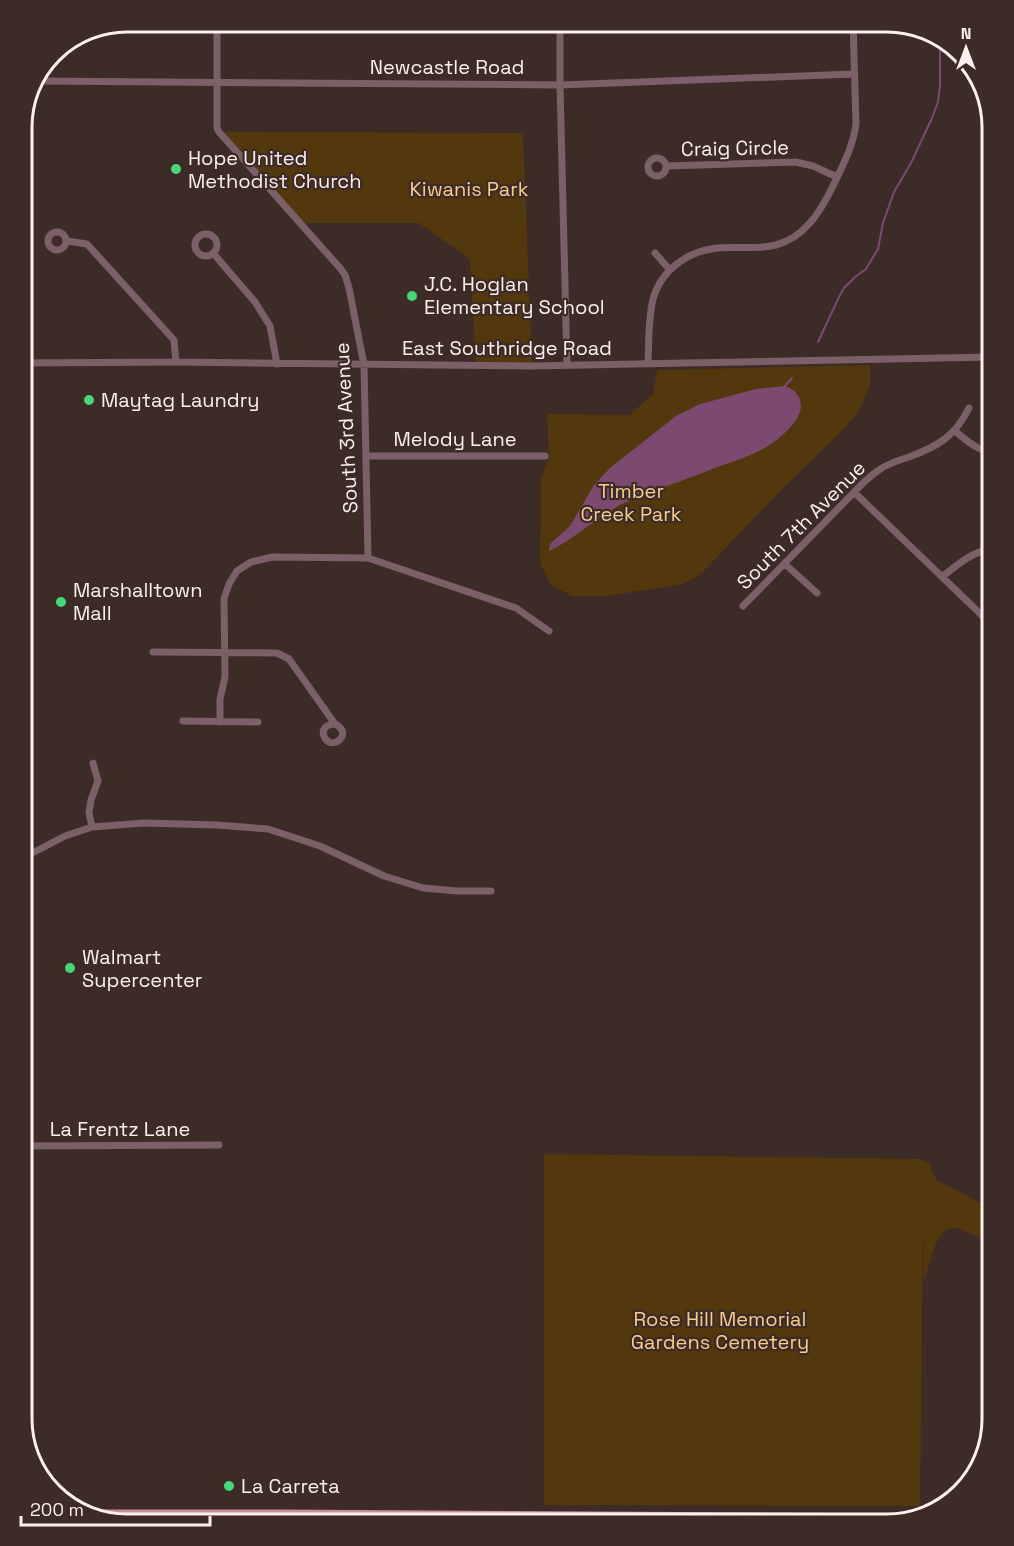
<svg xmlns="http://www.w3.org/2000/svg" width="1014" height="1546" font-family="'Space Grotesk',sans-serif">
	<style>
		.green { fill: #52380c }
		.water { fill: #7c4a70 }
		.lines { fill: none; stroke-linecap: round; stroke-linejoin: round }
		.stream { stroke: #7c4a70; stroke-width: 2 }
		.minor { stroke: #7c6067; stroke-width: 7 }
		.major { stroke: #c78e9d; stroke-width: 9 }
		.poi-dot { fill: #45d77a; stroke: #3d2b28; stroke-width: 2 }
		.labels { text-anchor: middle; stroke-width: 4.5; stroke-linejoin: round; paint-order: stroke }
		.street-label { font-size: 20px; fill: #fcefee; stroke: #3d2b28 }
		.poi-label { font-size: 20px; fill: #fcefee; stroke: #3d2b28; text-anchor: start }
		.park-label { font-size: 20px; fill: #f7cd8e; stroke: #3d2b28 }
		.rim { fill: none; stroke: #fcefee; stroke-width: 3 }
	</style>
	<rect width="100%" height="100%" fill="#3d2b28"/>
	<path class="green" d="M219,132L523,133L532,366L476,365L470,259L419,223H299Z
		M870,365V385L859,411L842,431L782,489L701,574L683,584L607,596H572L551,585L540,564L541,478L549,457L547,414L629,415L653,394L657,370Z
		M544,1154L923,1159L924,1163H931L932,1173L938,1181L993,1209V1244L958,1228C934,1224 932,1264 924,1280L923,1225L920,1506L544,1505Z"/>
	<path class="water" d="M785,386C794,389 801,396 801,406C801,422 776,442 763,449C750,456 735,461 720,466C709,470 698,475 686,479C666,487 646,492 626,502C598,515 577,538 549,551L550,544L570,526L594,485L610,468L676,416L700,404L756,389Z"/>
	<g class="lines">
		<path class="stream" d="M818,342L839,297L844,288L855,277L866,269L878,249L883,223L894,192L911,163L932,118L938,102L940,86V37
			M785,386L792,378"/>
		<path class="minor" d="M217,21V128L219,132L340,268L345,275L349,288L364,365L368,558
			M563,21L560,34V85L567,365
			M39,81L560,85L854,74
			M648 167a9 9 0 1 1 18 0a9 9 0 1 1-18 0Z
			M666,166L796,162L813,166L837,177
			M48 241a9 9 0 1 1 18 0a9 9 0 1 1-18 0Z
			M195 245a11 11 0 1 1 22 0a11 11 0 1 1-22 0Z
			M67,241L87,244L174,340L176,362
			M213,253L255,302L270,326L277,364
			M655,253L670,270
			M21,363L176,362L532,366L993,357
			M648,363C649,342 648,320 653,299C661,270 688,251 717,248C736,246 757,250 776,245C805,237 820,212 832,188C842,167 853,147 856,124L853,21
			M955,431C967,441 977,450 993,453
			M366,456H545
			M854,492L993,626
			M785,564L817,593
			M942,577C958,564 972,552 993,548
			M743,606L864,482C869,478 874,473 879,470C887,464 899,460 909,457C939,446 955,436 969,408
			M153,652L277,653L289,659L335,724C355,734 330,753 324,736C321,728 328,724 335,724
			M183,721L258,722
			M220,722V699L225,677L224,599L229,584L237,571L251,562L272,557L368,558L516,608L549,631
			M92,827L89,813L91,800L98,781L93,763
			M21,859L65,836L92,827L144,823L217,825L268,829L320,846L384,876L423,888L457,891H491
			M21,1146L219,1145"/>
		<path class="major" d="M84,1514H276L914,1518"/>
	</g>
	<g class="poi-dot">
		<circle cx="176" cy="169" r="6"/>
		<circle cx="412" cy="296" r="6"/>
		<circle cx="89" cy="400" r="6"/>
		<circle cx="61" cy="602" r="6"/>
		<circle cx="70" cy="968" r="6"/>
		<circle cx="229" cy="1486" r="6"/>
	</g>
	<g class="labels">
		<g class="street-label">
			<text x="447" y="74">Newcastle Road</text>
			<text transform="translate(735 148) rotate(-1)" y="7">Craig Circle</text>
			<text x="507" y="355">East Southridge Road</text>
			<text transform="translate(346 428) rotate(-93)" y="7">South 3rd Avenue</text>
			<text x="455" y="446">Melody Lane</text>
			<text transform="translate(801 525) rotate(-45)" y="7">South 7th Avenue</text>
			<text x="120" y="1136">La Frentz Lane</text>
		</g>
		<g class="poi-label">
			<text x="188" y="165">Hope United<tspan x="188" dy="23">Methodist Church</tspan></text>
			<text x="424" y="291">J.C. Hoglan<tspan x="424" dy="23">Elementary School</tspan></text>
			<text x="101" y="407">Maytag Laundry</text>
			<text x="73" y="597">Marshalltown<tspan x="73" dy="23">Mall</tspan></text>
			<text x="82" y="964">Walmart<tspan x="82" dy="23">Supercenter</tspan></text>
			<text x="241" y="1493">La Carreta</text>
		</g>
		<g class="park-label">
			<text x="469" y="196">Kiwanis Park</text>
			<text x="631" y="498">Timber<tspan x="631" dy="23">Creek Park</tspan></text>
			<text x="720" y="1326">Rose Hill Memorial<tspan x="720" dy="23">Gardens Cemetery</tspan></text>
		</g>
	</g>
	<path d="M0 0H1014V1546H0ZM127 32H887A95 95 0 0 1 982 127V1419A95 95 0 0 1 887 1514H127A95 95 0 0 1 32 1419V127A95 95 0 0 1 127 32Z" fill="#3d2b28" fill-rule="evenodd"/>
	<path class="rim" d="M127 32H887A95 95 0 0 1 982 127V1419A95 95 0 0 1 887 1514H127A95 95 0 0 1 32 1419V127A95 95 0 0 1 127 32Z"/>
	<g transform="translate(966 48)" stroke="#3d2b28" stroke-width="4.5" paint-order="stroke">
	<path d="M0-4.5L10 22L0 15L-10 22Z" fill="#fcefee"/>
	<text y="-9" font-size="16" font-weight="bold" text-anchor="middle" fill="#fcefee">N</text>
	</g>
	<path d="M21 1516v9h189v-9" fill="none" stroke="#fcefee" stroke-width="3"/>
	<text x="30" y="1516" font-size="18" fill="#fcefee" stroke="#3d2b28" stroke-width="4.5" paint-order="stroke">200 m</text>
</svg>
